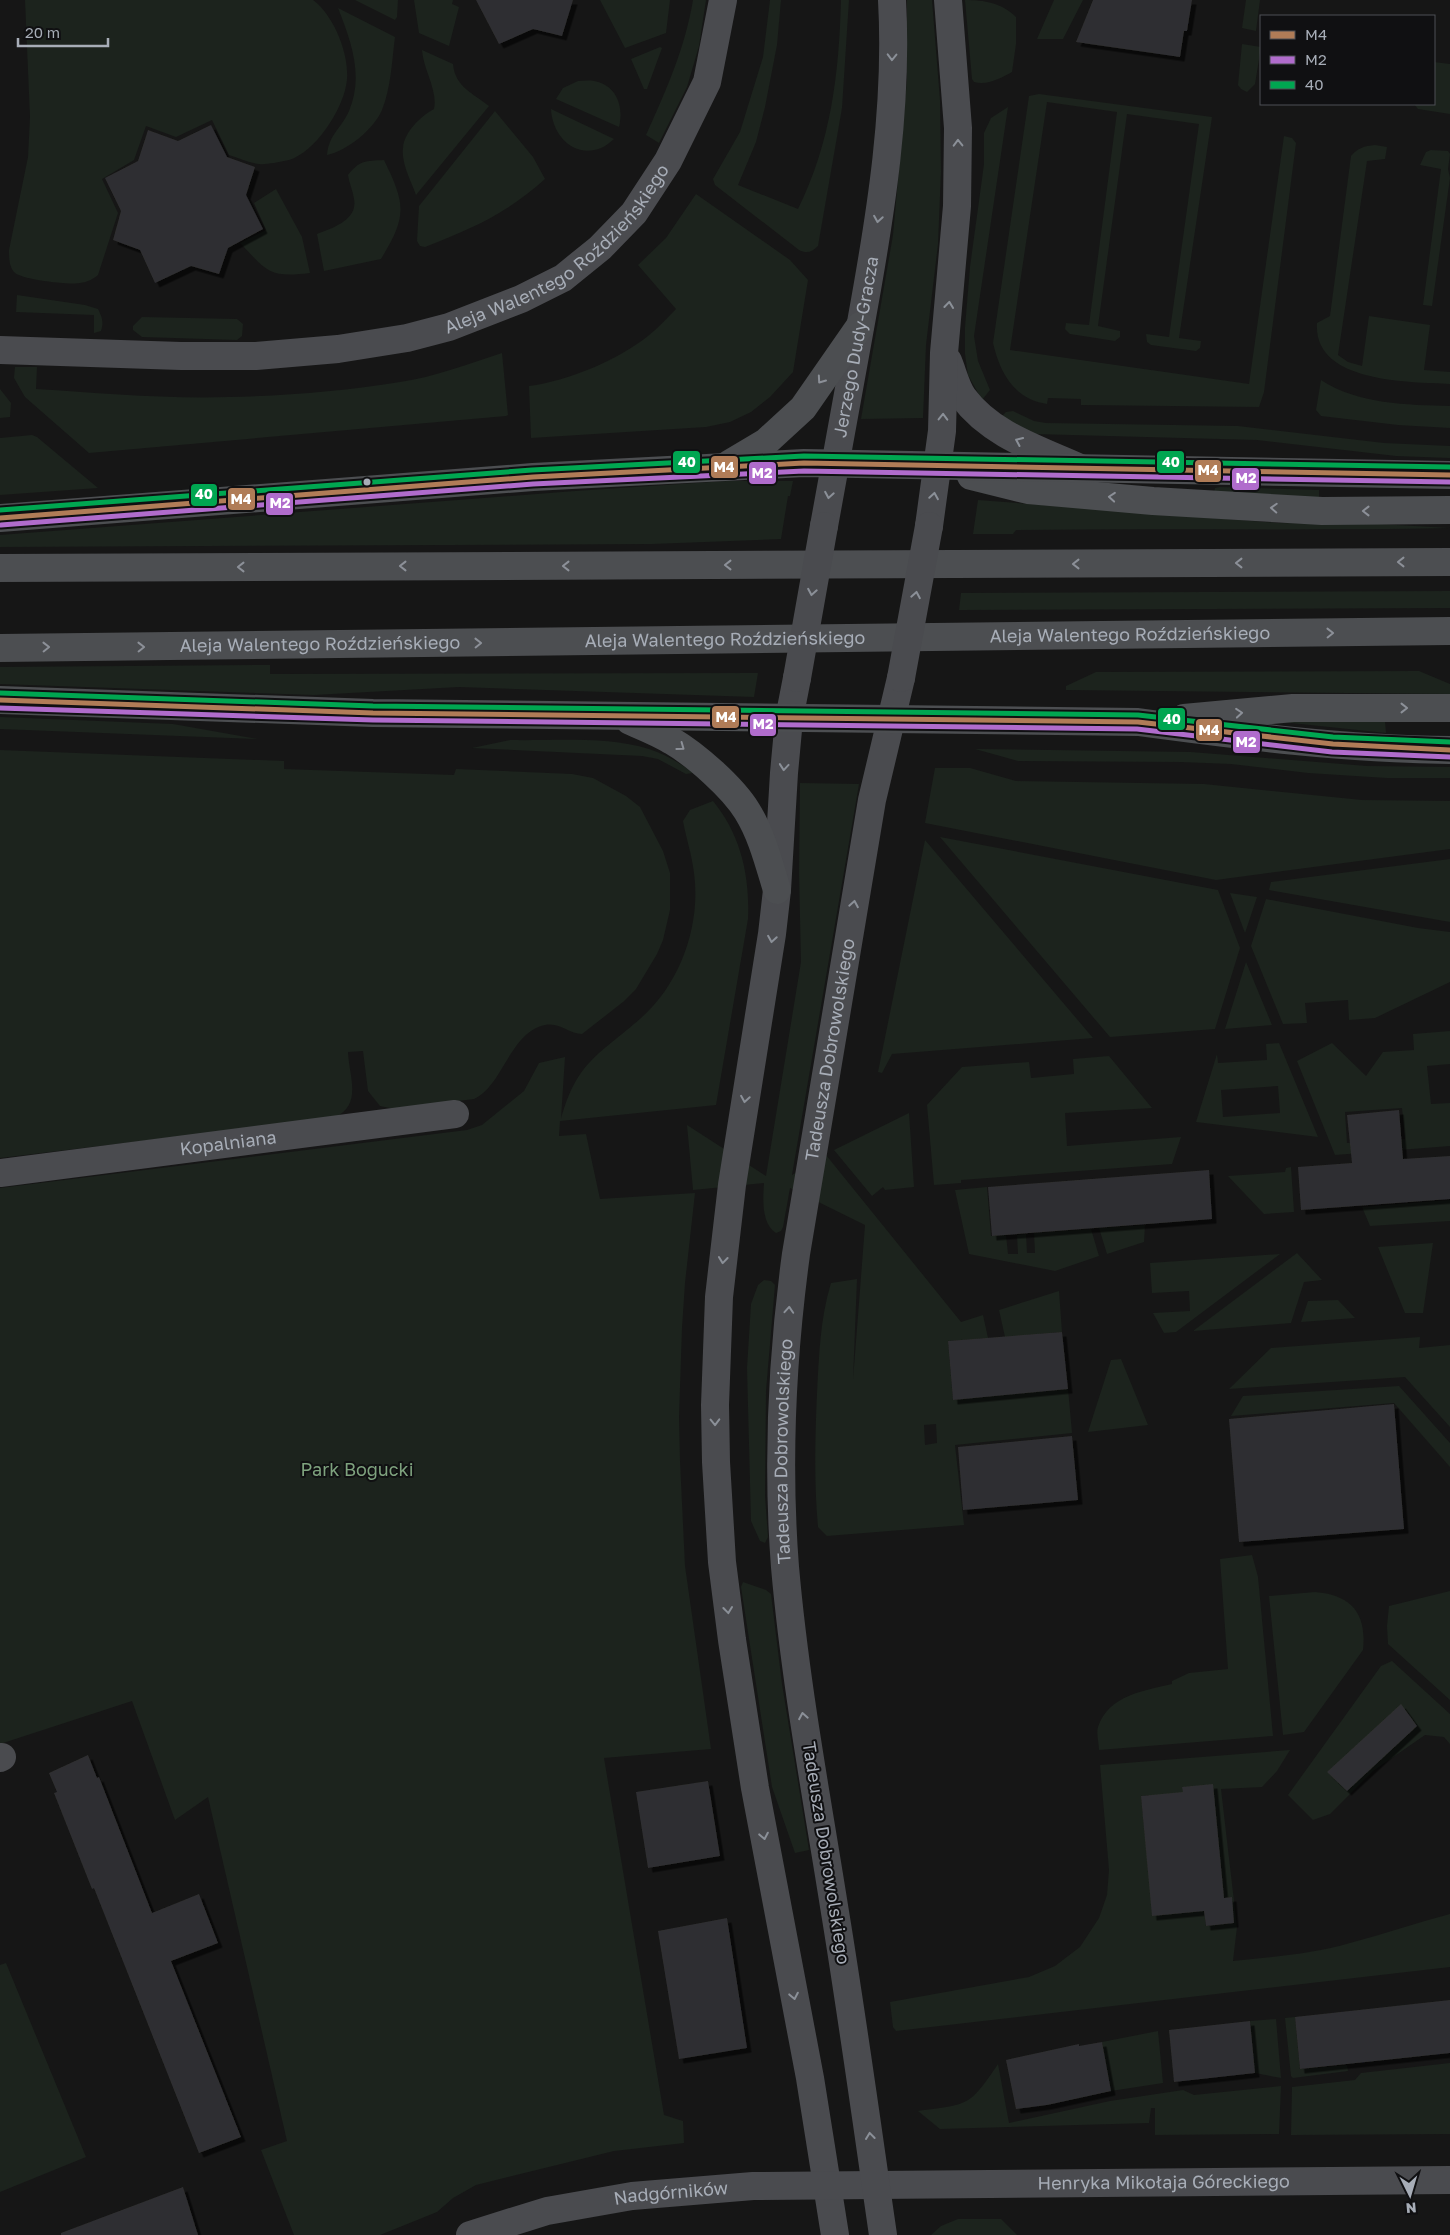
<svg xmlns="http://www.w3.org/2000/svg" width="1450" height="2235" font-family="'Golos Text',sans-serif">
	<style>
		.green { fill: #1c231d; fill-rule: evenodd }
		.building { fill: #2f2f30; filter: url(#shadow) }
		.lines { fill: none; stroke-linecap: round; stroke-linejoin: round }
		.minor { stroke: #4a4b4f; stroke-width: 28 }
		.major { stroke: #4c4e51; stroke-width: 28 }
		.minor-bridge { stroke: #4a4b4f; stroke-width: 28 }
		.bus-1-casing { stroke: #101012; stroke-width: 9 }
		.bus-2-casing { stroke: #101012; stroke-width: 9 }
		.bus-3-casing { stroke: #101012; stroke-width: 9 }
		.bus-1 { stroke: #b07c57; stroke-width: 5 }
		.bus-2 { stroke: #b06ccc; stroke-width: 5 }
		.bus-3 { stroke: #00a651; stroke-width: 5 }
		.oneway { stroke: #8b9098 }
		.oneway2 { stroke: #8c9098 }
		.bus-dot { fill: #a7adb7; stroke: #101012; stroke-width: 2 }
		.labels { text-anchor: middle; stroke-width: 4; stroke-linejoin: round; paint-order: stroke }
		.street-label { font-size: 18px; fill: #a7adb7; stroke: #101012 }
		.park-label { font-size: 18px; fill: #7ea27e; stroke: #101012 }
		.line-badge { stroke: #101012; stroke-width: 2 }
		.badge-label { font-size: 14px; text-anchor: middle; font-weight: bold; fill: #fff }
	</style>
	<defs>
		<filter id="shadow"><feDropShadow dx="4.5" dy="4.5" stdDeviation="0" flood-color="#0009"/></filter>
	</defs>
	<rect width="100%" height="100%" fill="#161616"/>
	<path class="green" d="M25,0H313C335,16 352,60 346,86C341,112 315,152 289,160C284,161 279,162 274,163C269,163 263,165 259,164C249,163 239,158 229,155L212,120L176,137L146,126L134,160L102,179L118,213L98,275C93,279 88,282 80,283C70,285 21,280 14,272C9,266 9,257 9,250L28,157L30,117Z
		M355,0H398L397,17L395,20Z
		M414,0H453L452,4L459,7L449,46L419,33Z
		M600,0H670L666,33L625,48Z
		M693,0H706L699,46L687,87L659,143L646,135C666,91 685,48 693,0Z
		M770,0H781L777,45L765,107L756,142L738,185L798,209C831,142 839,74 841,0H849L842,108L818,246C812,252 807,254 799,250L715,185L713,179L740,132L763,57Z
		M907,0H932L940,100L941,171L938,244L926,345L923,418L861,419L893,235L907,80Z
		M965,0C984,0 1002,3 1016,17V44L1012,72C1001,78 987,86 974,82L972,79Z
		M1054,0H1083L1063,39H1037Z
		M1246,0H1260L1256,31L1242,28Z
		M338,8L395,37C392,60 391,88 382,110C374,129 347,151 327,155C329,134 341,129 349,111C364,76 351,41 338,8Z
		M1242,44L1261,47L1255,84L1247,92L1241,89L1238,85Z
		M660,47L662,48L647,89H644L631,59Z
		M422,50L453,64C455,87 473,93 489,106L416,195C411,181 401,163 403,148C404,132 421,116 434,109C438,90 423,69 422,50Z
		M1434,62L1450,64V114L1418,109L1414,104H1434Z
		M578,81C583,81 589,80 594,81C617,85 624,107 619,127L556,99L563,88Z
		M1039,94L1212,117L1179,338L1201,341L1200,348L1196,351L1151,345L1147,342L1146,334L1169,337L1199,124L1127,114L1098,326L1120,331V337L1115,341L1070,334L1065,329L1066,323L1089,325L1117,112L1047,102L1010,350L1249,384L1284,136L1292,138L1296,143L1264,392L1259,407L1081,405V399L1048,398L1047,404C1014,399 1000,373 993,343L1029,96Z
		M1008,107L974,336L978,361L990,390L982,400L968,375L965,354V327L970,267L984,164V133L991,118Z
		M551,109L614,139C610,142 606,146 601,148C574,159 552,135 551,109Z
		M495,111L533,157L545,179C506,214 473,228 425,247L420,246L417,241L419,206Z
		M1375,145L1387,147L1385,159L1367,161L1338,355L1348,362L1362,366L1369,316L1430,325L1424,370L1450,372V384C1408,382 1313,383 1317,323L1330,316L1351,156C1358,148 1364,146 1375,145Z
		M1431,150L1448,151L1450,154L1448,169L1450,178L1432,306L1423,305L1441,169L1420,165L1426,152Z
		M384,160C406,205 407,216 381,259L324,271L317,234C333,228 358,220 354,199C353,191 349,183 348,175C360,160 365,161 384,160Z
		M276,189L302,237L310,273C269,278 267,271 240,243L266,230L254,203Z
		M696,194L790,260L808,280L793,372L770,397L751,412L730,422L706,427L531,438L529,386C568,381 618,360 648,336C658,328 667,318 676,309L638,265L666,238Z
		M17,295L85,305L98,309C102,317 104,322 101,331L94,333V315L16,312Z
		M142,317L237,319L243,324L242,336L237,340L142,337L133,330V326Z
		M502,353L508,415L506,416L89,453L25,397L14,378L15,367H37L36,389C100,393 165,399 229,397C286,396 344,391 400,382C434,377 468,364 502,353Z
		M1321,380C1357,404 1408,405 1450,406V428L1398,425L1321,416L1316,410Z
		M0,389L11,403L10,417L0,418Z
		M1013,411L1034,421L1046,423L1238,426L1384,443L1450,446V458L1396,456L1257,440L1034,434L1000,418L1006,412Z
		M32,435L37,437L98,488L0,495V438Z
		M726,481H793L790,496H788L781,539L652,544L0,547V535L575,491Z
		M1220,487L1319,490V500L1214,492L1215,488Z
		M978,500L1279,523L1379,524L1450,528C1305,531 1161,528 1016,530L1013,534H973Z
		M1450,591V608L959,610L961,593Z
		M270,665V674L758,673L754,697L459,687L314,695L0,684V667Z
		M1419,671L1450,684V694L1066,690V686L1096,672Z
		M0,717L173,724L258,739L0,729Z
		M1296,721L1385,722L1386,733L1282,722Z
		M510,740C553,741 607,736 649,749C665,754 680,763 693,773L686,774L658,759L642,756L472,748Z
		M975,749L1191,752L1367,766L1450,767V778H1387L1308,773L1231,764L1180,762L1018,761Z
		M0,750L284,761V769L454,775L456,769L572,774L593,778L626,796L640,807L663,851L670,873V910L663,940L657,954L636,989L623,1002L582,1034C569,1034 560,1022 545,1025C510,1032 503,1086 474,1099L395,1109L380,1106L368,1091L363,1051L348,1052C349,1077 363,1104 334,1118L0,1158Z
		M935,768H970L1016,781L1204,784L1362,800L1450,801V849L1216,880L925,823Z
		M800,783L859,784L792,1175L826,1155L961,1322L983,1315L988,1338L948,1341L953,1400L1068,1389L1072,1433L955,1445L964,1525L827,1536L818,1527C814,1483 815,1438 817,1393C819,1356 820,1319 831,1283L857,1279L853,1380L865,1225L790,1188L783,1227L781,1231L776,1233C761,1224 763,1198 764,1183L693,1190L687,1125L766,1176L801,962L799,873ZM936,1424L937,1443L925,1445L924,1425Z
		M713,801C741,835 750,876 748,919L716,1105L560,1121L559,1136L586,1134L600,1199L695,1193L685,1283L682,1328L679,1417L680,1461L685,1566L711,1749L604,1758L664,2115L683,2121L684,2143L614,2151L476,2185L453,2198L437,2212L380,2235H294L261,2150L287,2141L208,1797L175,1820L132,1701L0,1744V1188L467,1130L482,1125L524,1091L539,1063L565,1057L561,1119C577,1061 599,1055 641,1018C681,983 701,924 694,873C692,855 686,838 683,821L690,810Z
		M940,837L1218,890L1240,948L1215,1029L1110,1037Z
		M925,840L1093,1038L892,1054L882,1073L878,1072Z
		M1450,859V922L1269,890L1271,882Z
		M1230,893L1257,897L1245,933Z
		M1266,899L1418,928L1450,932V982L1375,1018L1349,1020L1348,1000L1305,1003L1307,1023L1283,1024L1251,946Z
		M1246,962L1272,1025L1225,1029Z
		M1450,1031V1064L1427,1066L1431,1104L1450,1103V1146L1335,1155L1297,1061L1332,1043L1366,1076L1383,1052L1414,1050L1413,1034ZM1402,1108L1405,1139L1347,1143L1345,1112Z
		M1279,1043L1318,1137L1196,1122L1217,1054L1218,1063L1267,1060L1266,1044ZM1278,1086L1280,1113L1223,1117L1221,1090Z
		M1109,1056L1152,1108L1065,1113L1067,1146L1181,1137L1172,1164L961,1180V1183L934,1185L927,1105L962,1067L1029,1062L1031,1078L1074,1074L1073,1059Z
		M909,1113L914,1187L885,1190L883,1187L872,1196L834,1150Z
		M1291,1167L1294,1212L1264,1214L1228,1176L1285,1172L1286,1168Z
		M987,1187L991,1236L1006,1235L1008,1254H1018L1017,1235L1026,1234L1027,1253H1035L1034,1233L1091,1229L1099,1256L1055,1271L969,1254L955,1190Z
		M1450,1200V1221L1370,1226L1362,1207Z
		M1145,1225L1144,1242L1107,1254L1099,1228Z
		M1433,1243L1423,1313H1405L1378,1247Z
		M1297,1253L1322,1280L1304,1282L1291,1323L1193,1331Z
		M1280,1254L1176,1332L1164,1333L1153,1313L1190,1311L1189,1291L1152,1293L1150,1263Z
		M764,1280L771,1281L775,1285L766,1391L765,1496L768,1537L765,1543L760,1541L751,1521L747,1368L751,1304L758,1285Z
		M1059,1291L1062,1332L1005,1337L999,1310Z
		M1338,1300L1355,1318L1301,1322L1308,1301Z
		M1420,1337L1419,1348L1450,1345V1427L1405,1377L1229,1389L1271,1348Z
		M1121,1359L1148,1425L1088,1432L1111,1360Z
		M1399,1386L1450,1443V1467L1394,1403L1231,1416L1243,1396Z
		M1252,1555L1258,1577L1273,1736L1099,1750C1099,1743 1096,1733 1098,1727C1109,1695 1143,1691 1172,1684V1681L1189,1673L1228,1669L1220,1559Z
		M743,1582L766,1590L771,1594L782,1684L809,1850L795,1853L772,1787L741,1587Z
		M1450,1591V1700L1388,1644L1387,1626L1389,1606Z
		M1315,1592C1351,1595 1367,1613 1363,1650L1304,1732L1283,1735L1269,1596Z
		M1392,1661L1450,1714V1744L1444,1737L1425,1735L1373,1771L1330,1814L1313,1820L1288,1795L1381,1666Z
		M1290,1750L1277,1771L1262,1787L1221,1789L1237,1927L1233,1961C1272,1957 1313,1954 1350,1943C1384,1934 1416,1923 1450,1914V1967L896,2031L893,2027L890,2002L1029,1977L1055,1966L1080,1947L1099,1918L1107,1895L1109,1870L1100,1765ZM1149,1795L1150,1804L1184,1800L1224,1898L1232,1897L1234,1923L1206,1926L1204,1911L1153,1915L1141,1796Z
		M6,1963L86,2157L0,2192V1965Z
		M1295,2017L1300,2069L1347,2065L1348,2071L1293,2078L1291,2076L1285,2018Z
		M1276,2019L1281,2078L1255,2073L1250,2021Z
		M1158,2031L1163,2083L1111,2091L1102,2042Z
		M1450,2063V2134L1291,2135L1292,2087L1355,2080L1361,2073Z
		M998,2064L1009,2123L1110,2101L1183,2090L1194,2095L1281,2086L1279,2134L1155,2135V2108H1151L1149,2123L940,2129L918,2111C969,2104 969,2107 998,2064Z
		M958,2219H1001L1017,2235H931L941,2226Z"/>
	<path class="building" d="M476,0H573L562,36L533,29L499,44Z
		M1093,0H1192L1187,31H1184L1180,57L1076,42Z
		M211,125L227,157L255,167L246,195L263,229L228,248L219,274L191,266L155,283L140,250L113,240L121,211L105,178L138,161L148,130L178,141Z
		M1399,1110L1403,1159L1450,1156V1199L1301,1210L1298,1167L1352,1163L1347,1115Z
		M1209,1170L1212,1219L992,1236L988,1187Z
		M1062,1332L1068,1389L953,1400L948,1341Z
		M1394,1404L1404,1529L1239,1542L1229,1419Z
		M1072,1436L1078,1500L963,1510L958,1447Z
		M1401,1704L1417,1726L1347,1791L1327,1772Z
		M88,1755L97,1778L99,1777L152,1913L199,1894L218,1943L171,1961L241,2137L199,2153L94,1888L92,1889L54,1793L57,1792L49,1773Z
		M708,1781L720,1856L648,1868L636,1792Z
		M1213,1784L1224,1898L1232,1897L1234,1923L1206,1926L1204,1911L1152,1916L1141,1796L1183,1792L1182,1787Z
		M727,1918L747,2048L679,2059L658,1931Z
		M1450,2000V2053L1300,2069L1295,2017Z
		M1250,2021L1255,2073L1174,2082L1169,2030Z
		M1102,2042L1111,2091L1047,2105L1016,2109L1006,2060L1079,2044V2046Z
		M183,2187L198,2235H61V2233Z"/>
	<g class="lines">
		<g class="minor">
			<path id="s1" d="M0,350L181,356H256L338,349L407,338L449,327L521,299L563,278L600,248L634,213L668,161L707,82L723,0"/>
			<path d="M948,361C953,373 956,387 963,397C991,435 1038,449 1080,468"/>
			<path id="s2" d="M824,526C836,457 849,387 862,317C881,213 898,106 892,0"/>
			<path d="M929,526L942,431L944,353L957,206L958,128L948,0"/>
			<path d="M797,678L789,719L784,773L777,890L772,934L732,1185L719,1297L715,1405L716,1462L722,1562L732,1640L755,1788L810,2078L835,2235"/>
			<path id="s3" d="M0,1173L455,1114"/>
			<path d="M0,1758L2,1757"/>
			<path id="s4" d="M470,2235L547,2211L632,2196L753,2186L1450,2180"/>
			<path id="s5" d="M883,2235C867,2125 852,2015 834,1906C816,1793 795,1681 785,1567C777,1463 782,1357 796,1254L872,800L901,678"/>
		</g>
		<g class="major">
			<path d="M729,464L766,442L803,408L860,326"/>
			<path d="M971,476L1028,490L1153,501L1322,511L1450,510"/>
			<path d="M0,518L533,477L804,463L1450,475"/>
			<path d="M0,568L1450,562"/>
			<path id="s6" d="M0,648L1450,631"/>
			<path d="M0,700L373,713L1138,722C1242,736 1345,749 1450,750"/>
			<path d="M1184,718L1293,708H1450"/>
			<path d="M630,721C644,727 659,733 672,741C696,755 733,788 747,811C762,835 769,864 777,890"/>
		</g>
		<path class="minor-bridge" d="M797,678L824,526
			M901,678L929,526"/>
		<defs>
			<path id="bus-1" d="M0,518L533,477L804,463L1450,475
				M0,700L373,713L1138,722L1333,744L1450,750"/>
			<path id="bus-2" d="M1,525L533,484L804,471L1450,482
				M0,708L373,720L1137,729L1332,752L1450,757"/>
			<path id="bus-3" d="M0,510L532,470L804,456L1450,467
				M0,693L373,706L1138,715L1333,737L1450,742"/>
		</defs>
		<use href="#bus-1" class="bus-1-casing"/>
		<use href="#bus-2" class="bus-2-casing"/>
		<use href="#bus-3" class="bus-3-casing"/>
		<use href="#bus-1" class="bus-1"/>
		<use href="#bus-2" class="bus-2"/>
		<use href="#bus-3" class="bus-3"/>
	</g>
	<defs><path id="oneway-chevron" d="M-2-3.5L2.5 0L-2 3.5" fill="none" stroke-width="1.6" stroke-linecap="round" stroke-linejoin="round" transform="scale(1.25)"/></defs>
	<g class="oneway">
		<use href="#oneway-chevron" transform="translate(892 57) rotate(91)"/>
		<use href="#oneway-chevron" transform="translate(958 143) rotate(-91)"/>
		<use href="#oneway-chevron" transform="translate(878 219) rotate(99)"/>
		<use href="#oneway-chevron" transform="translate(949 305) rotate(-84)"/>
		<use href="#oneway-chevron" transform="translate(943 417) rotate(-89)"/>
		<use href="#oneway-chevron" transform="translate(1019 441) rotate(-156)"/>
		<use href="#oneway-chevron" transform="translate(829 495) rotate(100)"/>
		<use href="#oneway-chevron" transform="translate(934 496) rotate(-81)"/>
		<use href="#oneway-chevron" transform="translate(812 592) rotate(100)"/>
		<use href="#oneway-chevron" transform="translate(916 595) rotate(-80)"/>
		<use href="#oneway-chevron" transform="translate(784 767) rotate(95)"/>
		<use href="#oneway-chevron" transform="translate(854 904) rotate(-80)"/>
		<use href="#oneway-chevron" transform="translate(772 939) rotate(99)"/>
		<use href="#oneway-chevron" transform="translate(745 1099) rotate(99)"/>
		<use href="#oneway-chevron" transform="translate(723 1260) rotate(96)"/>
		<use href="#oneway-chevron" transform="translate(789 1310) rotate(-86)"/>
		<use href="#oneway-chevron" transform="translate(715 1422) rotate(89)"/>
		<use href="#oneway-chevron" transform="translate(728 1610) rotate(83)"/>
		<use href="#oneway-chevron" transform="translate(803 1716) rotate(-100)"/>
		<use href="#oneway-chevron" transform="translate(764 1836) rotate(79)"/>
		<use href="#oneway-chevron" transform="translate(794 1996) rotate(79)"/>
		<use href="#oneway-chevron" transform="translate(870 2136) rotate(-97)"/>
	</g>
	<g class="oneway2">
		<use href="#oneway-chevron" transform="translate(821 380) rotate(125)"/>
		<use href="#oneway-chevron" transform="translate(1112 497) rotate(-175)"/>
		<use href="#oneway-chevron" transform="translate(1274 508) rotate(-177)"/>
		<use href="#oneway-chevron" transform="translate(1366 511) rotate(180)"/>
		<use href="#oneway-chevron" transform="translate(1401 562) rotate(180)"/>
		<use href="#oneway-chevron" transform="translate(1239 563) rotate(180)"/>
		<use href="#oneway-chevron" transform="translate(1076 564) rotate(180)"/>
		<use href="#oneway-chevron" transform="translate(728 565) rotate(180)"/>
		<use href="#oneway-chevron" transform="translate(403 566) rotate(180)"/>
		<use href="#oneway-chevron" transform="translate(566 566) rotate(180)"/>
		<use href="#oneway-chevron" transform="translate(241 567) rotate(180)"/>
		<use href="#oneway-chevron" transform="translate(1330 633) rotate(-1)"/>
		<use href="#oneway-chevron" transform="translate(478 643) rotate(-1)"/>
		<use href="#oneway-chevron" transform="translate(46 647) rotate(-1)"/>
		<use href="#oneway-chevron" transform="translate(141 647) rotate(-1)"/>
		<use href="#oneway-chevron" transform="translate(1404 708)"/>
		<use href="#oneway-chevron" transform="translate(1239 713) rotate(-5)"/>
		<use href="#oneway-chevron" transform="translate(681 747) rotate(36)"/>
	</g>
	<circle class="bus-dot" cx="367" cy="482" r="4.5"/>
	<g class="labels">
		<g class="street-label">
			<text dy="6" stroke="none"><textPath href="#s1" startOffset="588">Aleja Walentego Roździeńskiego</textPath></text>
			<text dy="6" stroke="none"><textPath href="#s2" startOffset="182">Jerzego Dudy-Gracza</textPath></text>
			<text dy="6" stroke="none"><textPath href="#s6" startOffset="1130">Aleja Walentego Roździeńskiego</textPath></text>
			<text dy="6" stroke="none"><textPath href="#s6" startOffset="725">Aleja Walentego Roździeńskiego</textPath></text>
			<text dy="6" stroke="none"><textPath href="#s6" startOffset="320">Aleja Walentego Roździeńskiego</textPath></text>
			<text dy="6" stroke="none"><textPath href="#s5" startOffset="1196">Tadeusza Dobrowolskiego</textPath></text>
			<text dy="6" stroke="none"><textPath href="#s3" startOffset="230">Kopalniana</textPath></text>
			<text dy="6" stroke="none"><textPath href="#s5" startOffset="791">Tadeusza Dobrowolskiego</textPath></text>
			<text transform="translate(826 1853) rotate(81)" y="6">Tadeusza Dobrowolskiego</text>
			<text dy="6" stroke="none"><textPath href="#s4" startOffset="699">Henryka Mikołaja Góreckiego</textPath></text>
			<text dy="6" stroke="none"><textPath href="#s4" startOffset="206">Nadgórników</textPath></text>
		</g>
		<g class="park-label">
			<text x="357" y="1476">Park Bogucki</text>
		</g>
	</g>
	<g class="line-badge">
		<rect x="672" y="450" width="29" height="24" rx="5" fill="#00a651"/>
		<rect x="1156" y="450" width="29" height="24" rx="5" fill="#00a651"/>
		<rect x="710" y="455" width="29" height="24" rx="5" fill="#b07c57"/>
		<rect x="1194" y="459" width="28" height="24" rx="5" fill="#b07c57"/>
		<rect x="748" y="461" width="29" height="24" rx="5" fill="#b06ccc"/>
		<rect x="1231" y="467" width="29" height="24" rx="5" fill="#b06ccc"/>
		<rect x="190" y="483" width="28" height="24" rx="5" fill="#00a651"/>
		<rect x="227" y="487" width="29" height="24" rx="5" fill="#b07c57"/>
		<rect x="265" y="492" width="29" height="24" rx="5" fill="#b06ccc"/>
		<rect x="711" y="705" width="29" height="24" rx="5" fill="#b07c57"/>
		<rect x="1157" y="707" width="29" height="24" rx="5" fill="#00a651"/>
		<rect x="749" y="713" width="28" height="24" rx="5" fill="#b06ccc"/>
		<rect x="1195" y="718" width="28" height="24" rx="5" fill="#b07c57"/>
		<rect x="1232" y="730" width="29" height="24" rx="5" fill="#b06ccc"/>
	</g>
	<g class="badge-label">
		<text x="687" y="467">40</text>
		<text x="1171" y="467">40</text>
		<text x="724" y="472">M4</text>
		<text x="1208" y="475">M4</text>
		<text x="762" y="478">M2</text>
		<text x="1246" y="483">M2</text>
		<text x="204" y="499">40</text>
		<text x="241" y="504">M4</text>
		<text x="280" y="508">M2</text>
		<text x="726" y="722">M4</text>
		<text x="1172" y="724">40</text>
		<text x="763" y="729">M2</text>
		<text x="1209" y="735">M4</text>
		<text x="1246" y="747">M2</text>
	</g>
	<rect x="1260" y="15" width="175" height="90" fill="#101012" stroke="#4c4f54"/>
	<rect x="1270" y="31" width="25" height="8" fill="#b07c57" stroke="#4c4f54"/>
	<text x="1305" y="40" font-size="15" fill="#a7adb7">M4</text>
	<rect x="1270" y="56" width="25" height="8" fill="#b06ccc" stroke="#4c4f54"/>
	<text x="1305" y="65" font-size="15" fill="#a7adb7">M2</text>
	<rect x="1270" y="81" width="25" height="8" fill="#00a651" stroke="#4c4f54"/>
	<text x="1305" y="90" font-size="15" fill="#a7adb7">40</text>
	<g transform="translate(1410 2195) rotate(175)" stroke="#101012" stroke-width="4" paint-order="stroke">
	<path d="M0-4L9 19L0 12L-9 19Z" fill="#a7adb7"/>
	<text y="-8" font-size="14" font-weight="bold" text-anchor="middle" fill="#a7adb7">N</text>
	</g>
	<path d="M18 38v8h90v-8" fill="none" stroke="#a7adb7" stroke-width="2.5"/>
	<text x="25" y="38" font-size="15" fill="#a7adb7" stroke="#101012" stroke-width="4" paint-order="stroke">20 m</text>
</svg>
